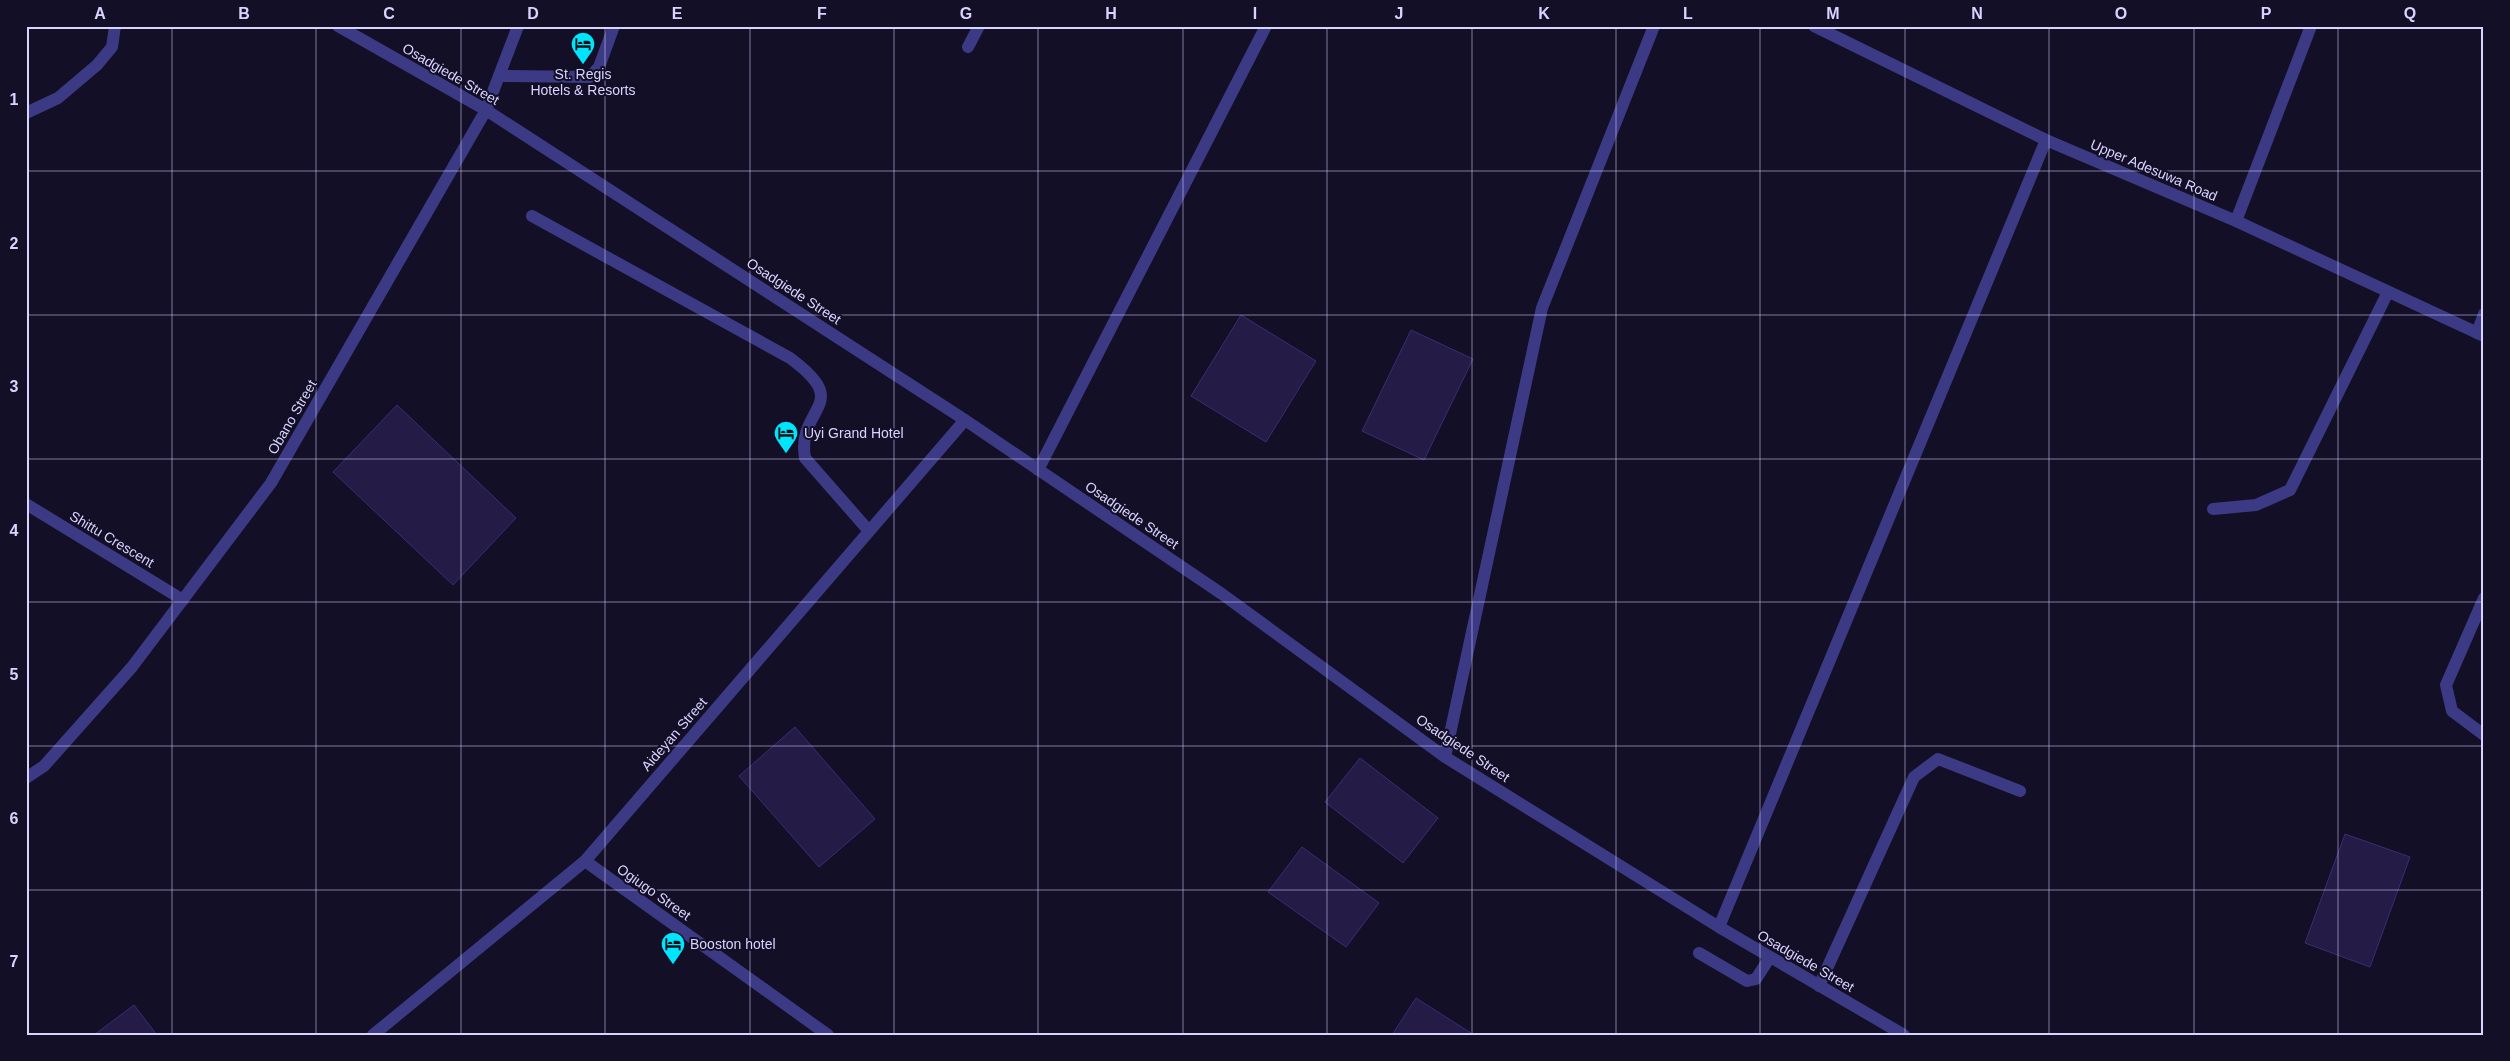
<svg xmlns="http://www.w3.org/2000/svg" width="2510" height="1061" font-family="Helvetica,sans-serif">
	<style>
		.building { fill: #241b47; stroke: #3b2d73 }
		.lines { fill: none; stroke-linecap: round; stroke-linejoin: round }
		.minor { stroke: #3d3a85; stroke-width: 12 }
		.grid { fill: none; stroke: #d9d4ff; stroke-width: 1; stroke-opacity: 0.55 }
		.labels { text-anchor: middle; stroke-width: 4; stroke-linejoin: round; paint-order: stroke }
		.street-label { font-size: 14px; fill: #d9d4ff; stroke: #130f26 }
		.poi-label { font-size: 14px; fill: #d9d4ff; stroke: #130f26; text-anchor: start }
		.neatline { fill: none; stroke: #d9d4ff; stroke-width: 2 }
		.grid-label { font-size: 16px; text-anchor: middle; font-weight: bold; fill: #d9d4ff }
	</style>
	<rect width="100%" height="100%" fill="#130f26"/>
	<path class="building" d="M1241,315L1316,361L1266,442L1191,396Z
		M1411,330L1473,359L1424,460L1362,431Z
		M397,405L516,518L453,585L333,472Z
		M795,727L875,819L819,867L739,776Z
		M1360,758L1438,818L1403,863L1325,802Z
		M2345,834L2410,857L2370,967L2305,943Z
		M1302,847L1379,903L1346,947L1268,892Z
		M1416,998L1474,1035H1392Z
		M134,1005L157,1035H94Z"/>
	<g class="lines">
		<path class="minor" d="M338,26L486,110L965,420L1222,594L1445,757L1719,927L1904,1035
			M1814,26L2046,140L2236,221L2484,336
			M968,47L979,26
			M499,76L590,77L599,67L614,26
			M26,113L58,98L97,65L112,47L115,26
			M532,216L790,358C855,406 796,406 805,458L869,531
			M2236,221L2311,26
			M2477,333L2484,314
			M1038,470L1266,26
			M26,504L183,600
			M2213,509L2256,505L2290,490L2388,292
			M2484,598L2446,685L2452,711L2484,735
			M1445,757L1542,308L1654,26
			M26,778L44,766L132,667L271,483L486,110L518,26
			M585,861L828,1035
			M1719,927L2046,140
			M1699,953L1747,981L1756,979L1770,957
			M1819,986L1914,777L1938,759L2020,791
			M373,1035L585,861L965,420"/>
	</g>
	<path class="grid" d="M172,26V1035M316,26V1035M461,26V1035M605,26V1035M750,26V1035M894,26V1035M1038,26V1035M1183,26V1035M1327,26V1035M1472,26V1035M1616,26V1035M1760,26V1035M1905,26V1035M2049,26V1035M2194,26V1035M2338,26V1035M26,171H2484M26,315H2484M26,459H2484M26,602H2484M26,746H2484M26,890H2484"/>
	<defs>
		<symbol id="hotel-pin" viewBox="-11 -11 22 30"><path d="M0 17L-7.5 6A9.5 9.5 0 1 1 7.5 6Z" fill="#00e5ff" stroke="#130f26"/><path d="M-6-4.5h1.5V1H6V5H4.5V3h-9V5H-6ZM-4 0a1.8 1.8 0 1 1 3.6 0ZM.5 0V-2.5h3Q6-2.5 6 0Z" fill="#111"/></symbol>
	</defs>
	<g fill-rule="evenodd">
		<use href="#hotel-pin" x="569" y="30" width="28" height="38"/>
		<use href="#hotel-pin" x="772" y="419" width="28" height="38"/>
		<use href="#hotel-pin" x="659" y="930" width="28" height="38"/>
	</g>
	<g class="labels">
		<g class="street-label">
			<text transform="translate(451 74) rotate(30)" y="5">Osadgiede Street</text>
			<text transform="translate(2154 170) rotate(23)" y="5">Upper Adesuwa Road</text>
			<text transform="translate(794 291) rotate(33)" y="5">Osadgiede Street</text>
			<text transform="translate(292 417) rotate(-60)" y="5">Obano Street</text>
			<text transform="translate(1132 515) rotate(34)" y="5">Osadgiede Street</text>
			<text transform="translate(112 539) rotate(31)" y="5">Shittu Crescent</text>
			<text transform="translate(674 734) rotate(-49)" y="5">Aideyan Street</text>
			<text transform="translate(1463 748) rotate(34)" y="5">Osadgiede Street</text>
			<text transform="translate(654 892) rotate(35)" y="5">Ogiugo Street</text>
			<text transform="translate(1806 961) rotate(30)" y="5">Osadgiede Street</text>
		</g>
		<g class="poi-label">
			<text x="583" y="79" text-anchor="middle">St. Regis<tspan x="583" dy="16">Hotels &amp; Resorts</tspan></text>
			<text x="804" y="438">Uyi Grand Hotel</text>
			<text x="690" y="949">Booston hotel</text>
		</g>
	</g>
	<rect width="2510" height="1061" fill="none" stroke="#130f26" stroke-width="55"/>
	<rect x="28" y="28" width="2454" height="1006" class="neatline"/>
	<g class="grid-label">
		<text x="100" y="19">A</text>
		<text x="244" y="19">B</text>
		<text x="389" y="19">C</text>
		<text x="533" y="19">D</text>
		<text x="677" y="19">E</text>
		<text x="822" y="19">F</text>
		<text x="966" y="19">G</text>
		<text x="1111" y="19">H</text>
		<text x="1255" y="19">I</text>
		<text x="1399" y="19">J</text>
		<text x="1544" y="19">K</text>
		<text x="1688" y="19">L</text>
		<text x="1833" y="19">M</text>
		<text x="1977" y="19">N</text>
		<text x="2121" y="19">O</text>
		<text x="2266" y="19">P</text>
		<text x="2410" y="19">Q</text>
		<text x="14" y="105">1</text>
		<text x="14" y="249">2</text>
		<text x="14" y="392">3</text>
		<text x="14" y="536">4</text>
		<text x="14" y="680">5</text>
		<text x="14" y="824">6</text>
		<text x="14" y="967">7</text>
	</g>
</svg>
